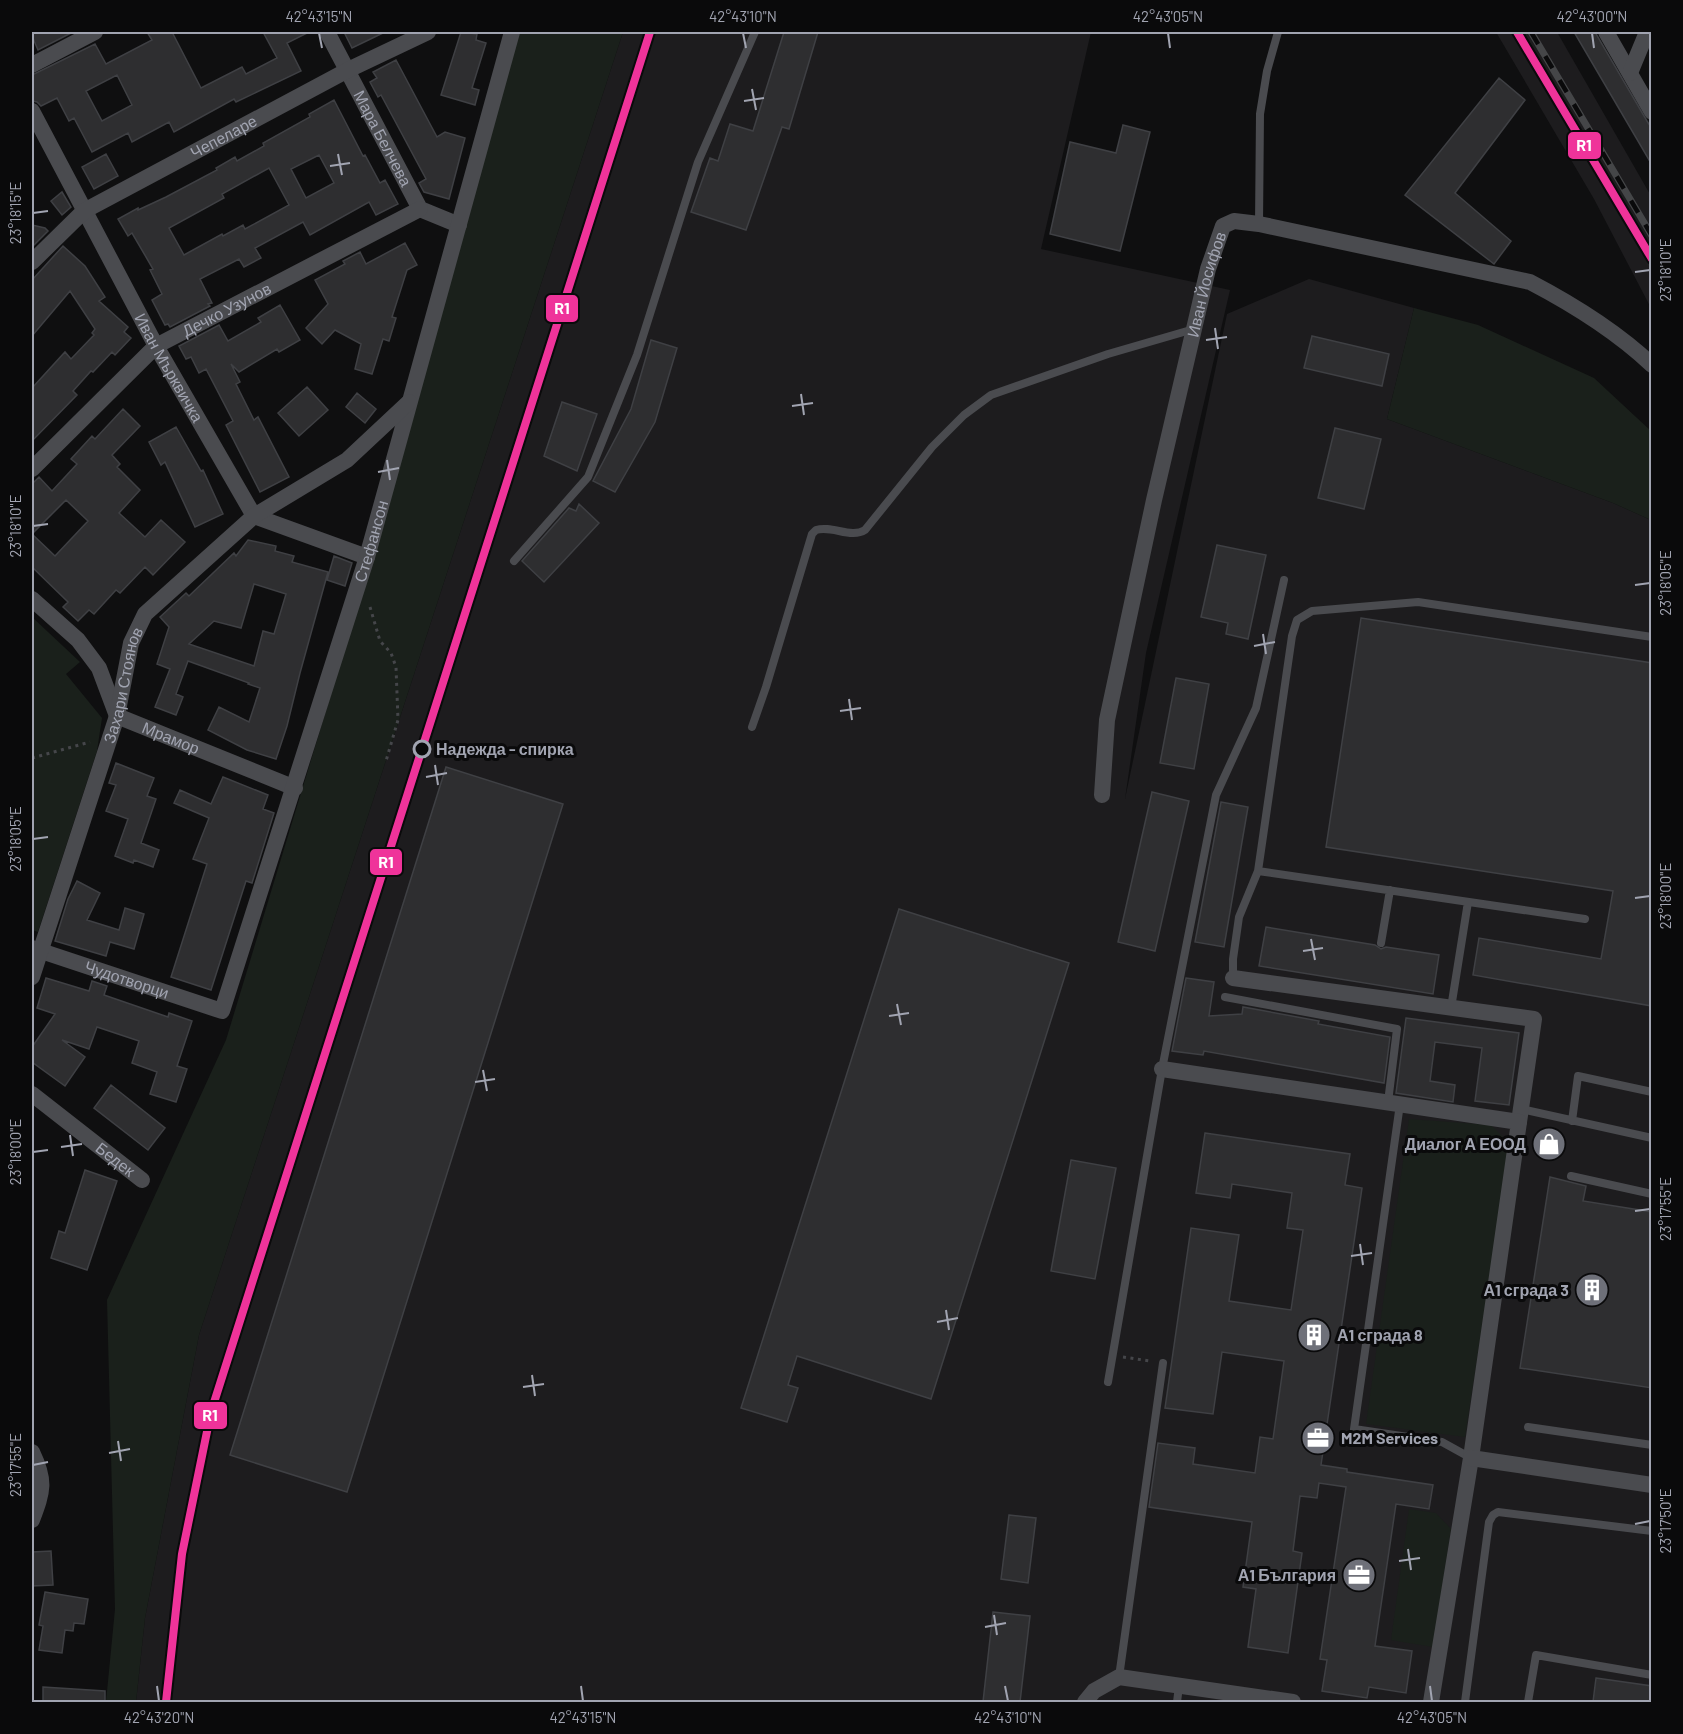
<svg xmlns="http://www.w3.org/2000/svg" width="1683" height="1734" font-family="Barlow,sans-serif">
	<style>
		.built { fill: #1d1c1e }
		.green { fill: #1a201b }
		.building { fill: #2e2e30; stroke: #3f4044; stroke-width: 1.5; fill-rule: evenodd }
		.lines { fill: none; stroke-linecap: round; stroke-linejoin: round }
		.path { stroke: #45464a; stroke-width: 3; stroke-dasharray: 3 4.5; stroke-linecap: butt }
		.service { stroke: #4a4b4f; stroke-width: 8 }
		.minor { stroke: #4a4b4f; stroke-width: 16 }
		.rail-casing { stroke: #454648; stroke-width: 7 }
		.rail { stroke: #0a0a0b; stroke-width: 4.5; stroke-dasharray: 14; stroke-linecap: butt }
		.rail-1-casing { stroke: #0a0a0b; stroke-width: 12 }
		.rail-1 { stroke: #ef339a; stroke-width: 8 }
		.ticks { fill: none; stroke: #a1a4b1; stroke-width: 2 }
		.stop-dot { fill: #0a0a0b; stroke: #a1a4b1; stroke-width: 3 }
		.labels { text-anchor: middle; stroke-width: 6; stroke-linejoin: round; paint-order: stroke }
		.street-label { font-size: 16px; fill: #a1a4b1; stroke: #0a0a0b }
		.stop-label { font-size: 16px; font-weight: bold; fill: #a1a4b1; stroke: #0a0a0b; text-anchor: start }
		.poi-label { font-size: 16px; font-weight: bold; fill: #a1a4b1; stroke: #0a0a0b; text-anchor: end }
		.line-badge { stroke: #0a0a0b; stroke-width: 2 }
		.badge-label { font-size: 16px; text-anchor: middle; font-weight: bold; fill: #fff }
		.neatline { fill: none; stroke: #a1a4b1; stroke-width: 2 }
		.ticks-label { font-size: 15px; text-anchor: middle; fill: #a1a4b1 }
	</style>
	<rect width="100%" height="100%" fill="#0f0f10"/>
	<path class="built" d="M623,32H1091L1041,249L1230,290L1146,653L1125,799L1227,314L1309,279L1414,308L1387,419L1613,503L1651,520V1702H136L145,1618L199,1335Z
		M1496,32H1557L1651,196V308L1594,199Z"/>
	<path class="green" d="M518,32H623L199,1335L145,1618L136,1702H106L115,1609L107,1300L226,1040L359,602Z
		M1414,308L1478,325L1594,378L1651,431V520L1613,503L1387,419Z
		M32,617L80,662L66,674L102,718L97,751L38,932L32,930Z
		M1409,1119L1491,1125L1510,1144L1465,1437L1366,1424Z
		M1409,1509L1436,1513L1451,1529L1433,1647L1391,1640Z"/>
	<path class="building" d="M32,32H73L38,50L32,36Z
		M147,32H172L201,88L242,67L246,74L277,58L263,32H309L287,43L301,71L236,102L234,99L174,132L169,122L132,142L128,133L92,152L74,118L69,121L57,98L41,106L37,102L32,101V75L95,44L106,64L152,40ZM117,75L132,105L102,121L86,91Z
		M344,32H385L352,48Z
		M461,32L477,34L476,40L486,43L472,88L479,90L475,105L441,95Z
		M784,32H818L789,129L782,127L746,230L691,212L710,158L718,161L730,124L753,131Z
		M1574,32H1595L1647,121L1652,129V165Z
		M396,60L437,137L445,132L465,138L449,199L424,192L419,183L426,179L381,95L378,97L370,82L377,78L373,72Z
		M1499,78L1525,100L1455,193L1511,241L1494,264L1405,195Z
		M334,100L363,156L365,155L380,183L385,180L398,204L376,215L369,202L310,235L303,222L255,248L261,258L244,267L239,259L200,279L212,303L208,304L210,306L170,327L168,324L165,325L152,300L162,294L150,270L153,269L132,233L128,236L118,219L138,208V210L166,197L217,170L216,168L235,157L237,161L264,146L263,143L310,117L309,114ZM319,155L334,183L306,198L291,169ZM269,168L289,205L245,229L243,225L223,236L222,234L184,255L169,228L224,198L222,194Z
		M1123,125L1150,132L1120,251L1050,234L1070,142L1116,153Z
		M106,154L118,176L94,189L82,167Z
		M62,192L71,207L62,215L51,201Z
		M32,225L45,228L48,231L32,247Z
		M405,243L417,265L407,270L392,317L396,318L389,341L383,339L372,374L355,369L361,344L335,330L322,344L306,328L328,304L315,280L345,264L343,261L360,252L366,264Z
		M63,246L85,266L105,297L99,301L128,327L124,332L131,338L115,355L112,352L93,372L91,371L73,391L77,395L32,441V388L65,352L71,359L94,335L92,333L95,329L70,291L32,336V280Z
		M280,305L300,340L279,352L277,349L239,372L231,364L240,382L236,384L254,420L258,417L289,477L260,492L226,425L233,421L206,369L199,373L191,357L186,359L179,346L219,325L228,341L261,322L258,318Z
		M1312,336L1389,354L1382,386L1304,368Z
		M651,340L677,348L655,422L615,492L593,481L631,409Z
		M307,387L328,410L299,436L278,413Z
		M357,393L376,409L365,423L346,407Z
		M562,402L597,414L577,471L544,456Z
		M123,409L140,426L112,455L120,464L117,467L140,490L119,513L145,537L161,520L185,542L153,575L145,567L120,593L116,590L94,614L89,610L78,621L63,607L68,602L32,567V484L39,477L52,491L77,464L71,459L92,436L95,439ZM66,500L88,521L55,556L32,534Z
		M176,427L201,471L203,470L223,514L195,527L165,462L161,465L149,442Z
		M1335,428L1381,439L1364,509L1318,498Z
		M579,504L599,523L544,582L522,561L569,508L576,511Z
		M248,540L276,546L275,551L294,556L292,562L328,572L300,673L287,726L276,759L247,750L208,730L219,707L249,722L260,688L248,684L249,683L188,661L176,694L183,697L176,715L155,707L170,669L157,664L169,627L160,617L186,593L189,596L234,553L236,556ZM254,584L286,594L274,634L263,631L254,666L189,644L214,621L241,628Z
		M1217,545L1266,555L1248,639L1226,634L1228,623L1201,617Z
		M334,556L352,563L345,586L327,580Z
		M1361,618L1652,663V1006L1473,975L1479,938L1601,959L1613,891L1326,847Z
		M1176,678L1209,684L1194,769L1160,763Z
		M116,763L154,778L147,796L156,799L141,843L159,850L153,867L134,860L133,863L115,856L128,819L106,811L116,785L109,783Z
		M446,767L563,804L347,1492L230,1455Z
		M223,777L268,795L263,809L274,813L252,883L246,881L211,990L171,977L207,864L193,859L209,818L174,803L180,790L211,804Z
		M1152,792L1189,801L1155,951L1118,942Z
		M1221,802L1248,807L1224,947L1195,942Z
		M77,881L100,893L87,920L119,930L125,908L144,914L134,949L110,942L106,956L55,941L68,899Z
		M899,909L1069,963L931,1399L797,1356L788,1385L798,1388L787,1422L741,1408Z
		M1266,927L1375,945L1381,949L1386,947L1439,955L1433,994L1259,966Z
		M46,978L89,991L92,981L107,986L104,995L168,1017L169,1013L192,1021L177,1066L187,1069L176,1102L150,1094L157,1072L132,1063L139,1041L97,1027L89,1049L62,1040L85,1057L65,1086L32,1062V1047L55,1014L37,1008Z
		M1186,978L1214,982L1209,1016L1242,1014L1243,1007L1319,1021L1318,1024L1390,1037L1384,1083L1204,1051L1203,1055L1172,1051Z
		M1406,1018L1519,1033L1509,1105L1475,1101L1482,1048L1435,1042L1430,1081L1455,1085L1453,1102L1396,1093Z
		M111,1085L165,1128L148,1150L94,1108Z
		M1205,1133L1350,1154L1345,1185L1362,1188L1321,1465L1347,1469V1472L1433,1485L1429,1509L1396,1504L1375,1646L1412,1651L1406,1693L1369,1687L1367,1698L1322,1691L1327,1660L1320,1659L1346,1487L1319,1483L1317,1498L1300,1496L1293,1551L1302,1553L1288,1653L1248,1647L1256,1589L1243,1587L1252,1522L1149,1507L1158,1443L1195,1448L1193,1464L1255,1473L1260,1437L1273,1439L1284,1361L1222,1352L1213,1414L1165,1408L1191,1228L1239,1235L1229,1301L1291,1310L1303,1230L1287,1228L1292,1193L1232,1184L1230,1198L1196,1193Z
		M1071,1160L1116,1168L1095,1279L1051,1271Z
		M85,1170L117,1181L87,1270L51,1258L59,1231L65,1233Z
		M1550,1177L1586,1186L1583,1201L1652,1212V1388L1520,1368Z
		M1009,1515L1036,1518L1028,1583L1001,1579Z
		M51,1551L53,1585L32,1586V1552Z
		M45,1592L88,1599L84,1624L74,1623L73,1631L65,1630L62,1653L39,1650L43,1626L39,1625Z
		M993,1612L1030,1616L1020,1702H983Z
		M1596,1678L1652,1686V1702H1593Z
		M43,1687L105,1691V1702H43Z"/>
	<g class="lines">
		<path class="path" d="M370,607L380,641L391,653L396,667L398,720L386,761
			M32,758L90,742
			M1123,1357L1150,1361"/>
		<path class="service" d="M1259,224L1260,114L1267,71L1278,32
			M514,561L588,477L637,355L698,162L755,32
			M752,727L766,687L812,534L816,530C832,525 851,539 865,530L932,447L964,415L991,395L1108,354L1194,329
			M1258,871L1585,919
			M1381,943L1390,890
			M1233,978V959L1239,917L1258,871L1292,636L1297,620L1312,611L1418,602L1652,637
			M1225,997L1397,1029L1388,1102
			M1451,1008L1468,902
			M1400,1104L1354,1429L1442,1442L1471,1458
			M1521,1109L1652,1138
			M1572,1121L1578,1076L1652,1092
			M1571,1176L1652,1194
			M1108,1382L1162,1069L1216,795L1256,708L1284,580
			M1528,1427L1652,1445
			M1119,1677L1163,1363
			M1177,1702L1179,1686
			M1465,1702L1489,1522L1493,1515L1498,1512L1652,1531
			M1528,1702L1536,1655L1652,1675"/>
		<g class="minor">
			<path id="s1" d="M327,32L420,209L459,225"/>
			<path d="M1606,32L1652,112"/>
			<path d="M32,65L95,32"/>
			<path d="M1630,73L1647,32"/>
			<path id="s2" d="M32,111L156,346L254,516L367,557"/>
			<path id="s3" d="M32,262L84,211L348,70L428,32"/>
			<path id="s4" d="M32,469L156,346L420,209"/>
			<path id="s5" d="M32,599L78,640L99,668L117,716L295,788"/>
			<path id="s6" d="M1102,795L1107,720L1154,500L1208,269L1223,226L1234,221L1259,224L1530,282C1574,305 1616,331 1652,365"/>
			<path id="s7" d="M32,948L222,1011L367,557L512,32"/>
			<path id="s8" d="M32,977L117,716L131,643L145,614L254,516L347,460L409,402"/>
			<path d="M1233,978L1534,1019L1519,1122"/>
			<path d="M1162,1069L1519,1122L1471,1458L1431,1702"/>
			<path id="s9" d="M32,1094L142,1180"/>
			<path d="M32,1452C46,1481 43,1491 32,1520"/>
			<path d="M1471,1458L1652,1485"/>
			<path d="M1085,1702L1094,1691L1119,1677L1293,1702"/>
		</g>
		<defs>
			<path id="rail" d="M1517,32L1652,259
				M1531,32L1652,236"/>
		</defs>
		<use href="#rail" class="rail-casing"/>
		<use href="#rail" class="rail"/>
		<defs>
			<path id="rail-1" d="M1517,32L1652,259
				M166,1702L182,1554L211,1412L650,32"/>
		</defs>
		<use href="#rail-1" class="rail-1-casing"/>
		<use href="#rail-1" class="rail-1"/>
	</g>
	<path class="ticks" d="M319,33L322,48M743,33L746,48M1168,33L1170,48M1592,33L1594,48M752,89L756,110M744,101L764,98M338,154L342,175M330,166L350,163M33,213L48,211M1635,272L1650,270M1215,328L1218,349M1206,340L1227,337M801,394L804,415M792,406L813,403M387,460L390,480M378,472L399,468M33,526L48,524M1635,585L1650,583M1263,634L1266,654M1254,646L1275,642M849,699L852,720M840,711L861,708M435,765L438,785M426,777L447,773M33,839L48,837M1635,898L1650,896M1311,939L1315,960M1303,951L1323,948M897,1004L901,1025M889,1016L909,1013M483,1070L487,1091M475,1082L495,1079M70,1135L73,1156M61,1147L82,1144M33,1152L48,1150M1635,1211L1650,1209M1360,1244L1363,1265M1351,1256L1372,1253M946,1310L949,1330M937,1322L958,1318M532,1375L535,1396M523,1387L544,1384M118,1441L121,1461M109,1453L130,1449M33,1465L48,1462M1635,1524L1650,1521M1408,1549L1411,1570M1399,1561L1420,1558M994,1615L997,1635M985,1627L1006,1623M157,1686L159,1701M581,1686L583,1701M1005,1686L1008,1701M1430,1686L1432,1701"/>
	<defs>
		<symbol id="shop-disc" viewBox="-11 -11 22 22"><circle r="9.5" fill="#6e7079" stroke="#0a0a0b"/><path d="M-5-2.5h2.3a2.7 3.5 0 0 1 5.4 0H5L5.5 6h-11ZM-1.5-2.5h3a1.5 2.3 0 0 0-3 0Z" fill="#fff"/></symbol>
		<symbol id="building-disc" viewBox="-11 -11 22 22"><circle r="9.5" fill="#6e7079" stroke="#0a0a0b"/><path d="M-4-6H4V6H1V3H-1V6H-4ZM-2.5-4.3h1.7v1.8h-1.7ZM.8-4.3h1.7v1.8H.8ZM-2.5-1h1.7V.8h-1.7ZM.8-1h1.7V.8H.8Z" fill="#fff"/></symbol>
		<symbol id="office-disc" viewBox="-11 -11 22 22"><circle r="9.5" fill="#6e7079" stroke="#0a0a0b"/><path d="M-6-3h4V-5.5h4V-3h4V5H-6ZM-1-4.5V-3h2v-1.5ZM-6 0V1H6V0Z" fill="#fff"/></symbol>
	</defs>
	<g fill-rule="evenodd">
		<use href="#shop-disc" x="1530" y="1125" width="38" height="38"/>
		<use href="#building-disc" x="1573" y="1271" width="38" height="38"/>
		<use href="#building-disc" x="1295" y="1316" width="38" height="38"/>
		<use href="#office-disc" x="1299" y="1419" width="38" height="38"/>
		<use href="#office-disc" x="1340" y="1556" width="38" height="38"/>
	</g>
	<circle class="stop-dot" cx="422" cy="749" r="8"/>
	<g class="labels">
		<g class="street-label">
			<text dy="6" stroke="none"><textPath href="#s3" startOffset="231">Чепеларе</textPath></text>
			<text dy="6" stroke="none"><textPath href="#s1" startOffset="120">Мара Белчева</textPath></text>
			<text dy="6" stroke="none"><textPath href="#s6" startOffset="522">Иван Йосифов</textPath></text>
			<text dy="6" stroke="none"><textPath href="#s4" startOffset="254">Дечко Узунов</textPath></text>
			<text dy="6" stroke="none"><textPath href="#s2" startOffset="291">Иван Мърквичка</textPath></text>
			<text dy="6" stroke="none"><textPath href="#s7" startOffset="693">Стефансон</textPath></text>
			<text dy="6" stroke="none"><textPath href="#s8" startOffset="306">Захари Стоянов</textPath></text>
			<text dy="6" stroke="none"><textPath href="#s5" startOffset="206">Мрамор</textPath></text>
			<text dy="6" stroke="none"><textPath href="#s7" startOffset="100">Чудотворци</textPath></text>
			<text dy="6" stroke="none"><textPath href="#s9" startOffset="106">Бедек</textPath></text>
		</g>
		<g class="stop-label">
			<text x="436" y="755">Надежда - спирка</text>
		</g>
		<g class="poi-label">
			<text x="1526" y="1150">Диалог А ЕООД</text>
			<text x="1569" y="1296">А1 сграда 3</text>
			<text x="1337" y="1341" text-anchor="start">А1 сграда 8</text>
			<text x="1341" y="1444" text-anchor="start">M2M Services</text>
			<text x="1336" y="1581">А1 България</text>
		</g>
	</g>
	<g class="line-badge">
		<rect x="1567" y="131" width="35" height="29" rx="6" fill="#ef339a"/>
		<rect x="545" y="294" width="34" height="29" rx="6" fill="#ef339a"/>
		<rect x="369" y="848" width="34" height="28" rx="6" fill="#ef339a"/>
		<rect x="193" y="1401" width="35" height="29" rx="6" fill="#ef339a"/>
	</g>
	<g class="badge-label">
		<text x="1584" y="151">R1</text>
		<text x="562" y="314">R1</text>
		<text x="386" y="868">R1</text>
		<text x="210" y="1421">R1</text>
	</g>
	<rect width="1683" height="1734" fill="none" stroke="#0a0a0b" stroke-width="66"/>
	<rect x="33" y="33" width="1617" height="1668" class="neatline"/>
	<g class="ticks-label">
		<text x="319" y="22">42°43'15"N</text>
		<text x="743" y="22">42°43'10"N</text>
		<text x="1168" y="22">42°43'05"N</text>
		<text x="1592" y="22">42°43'00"N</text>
		<text transform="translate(16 213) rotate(-90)" y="5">23°18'15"E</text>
		<text transform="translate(1666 270) rotate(-90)" y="5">23°18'10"E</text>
		<text transform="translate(16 526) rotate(-90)" y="5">23°18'10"E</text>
		<text transform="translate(1666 583) rotate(-90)" y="5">23°18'05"E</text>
		<text transform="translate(16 839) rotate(-90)" y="5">23°18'05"E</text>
		<text transform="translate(1666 896) rotate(-90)" y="5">23°18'00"E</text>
		<text transform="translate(16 1152) rotate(-90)" y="5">23°18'00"E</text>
		<text transform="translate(1666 1209) rotate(-90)" y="5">23°17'55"E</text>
		<text transform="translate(16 1465) rotate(-90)" y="5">23°17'55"E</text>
		<text transform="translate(1666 1521) rotate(-90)" y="5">23°17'50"E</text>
		<text x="159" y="1723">42°43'20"N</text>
		<text x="583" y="1723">42°43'15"N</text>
		<text x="1008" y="1723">42°43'10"N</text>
		<text x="1432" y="1723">42°43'05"N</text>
	</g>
</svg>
